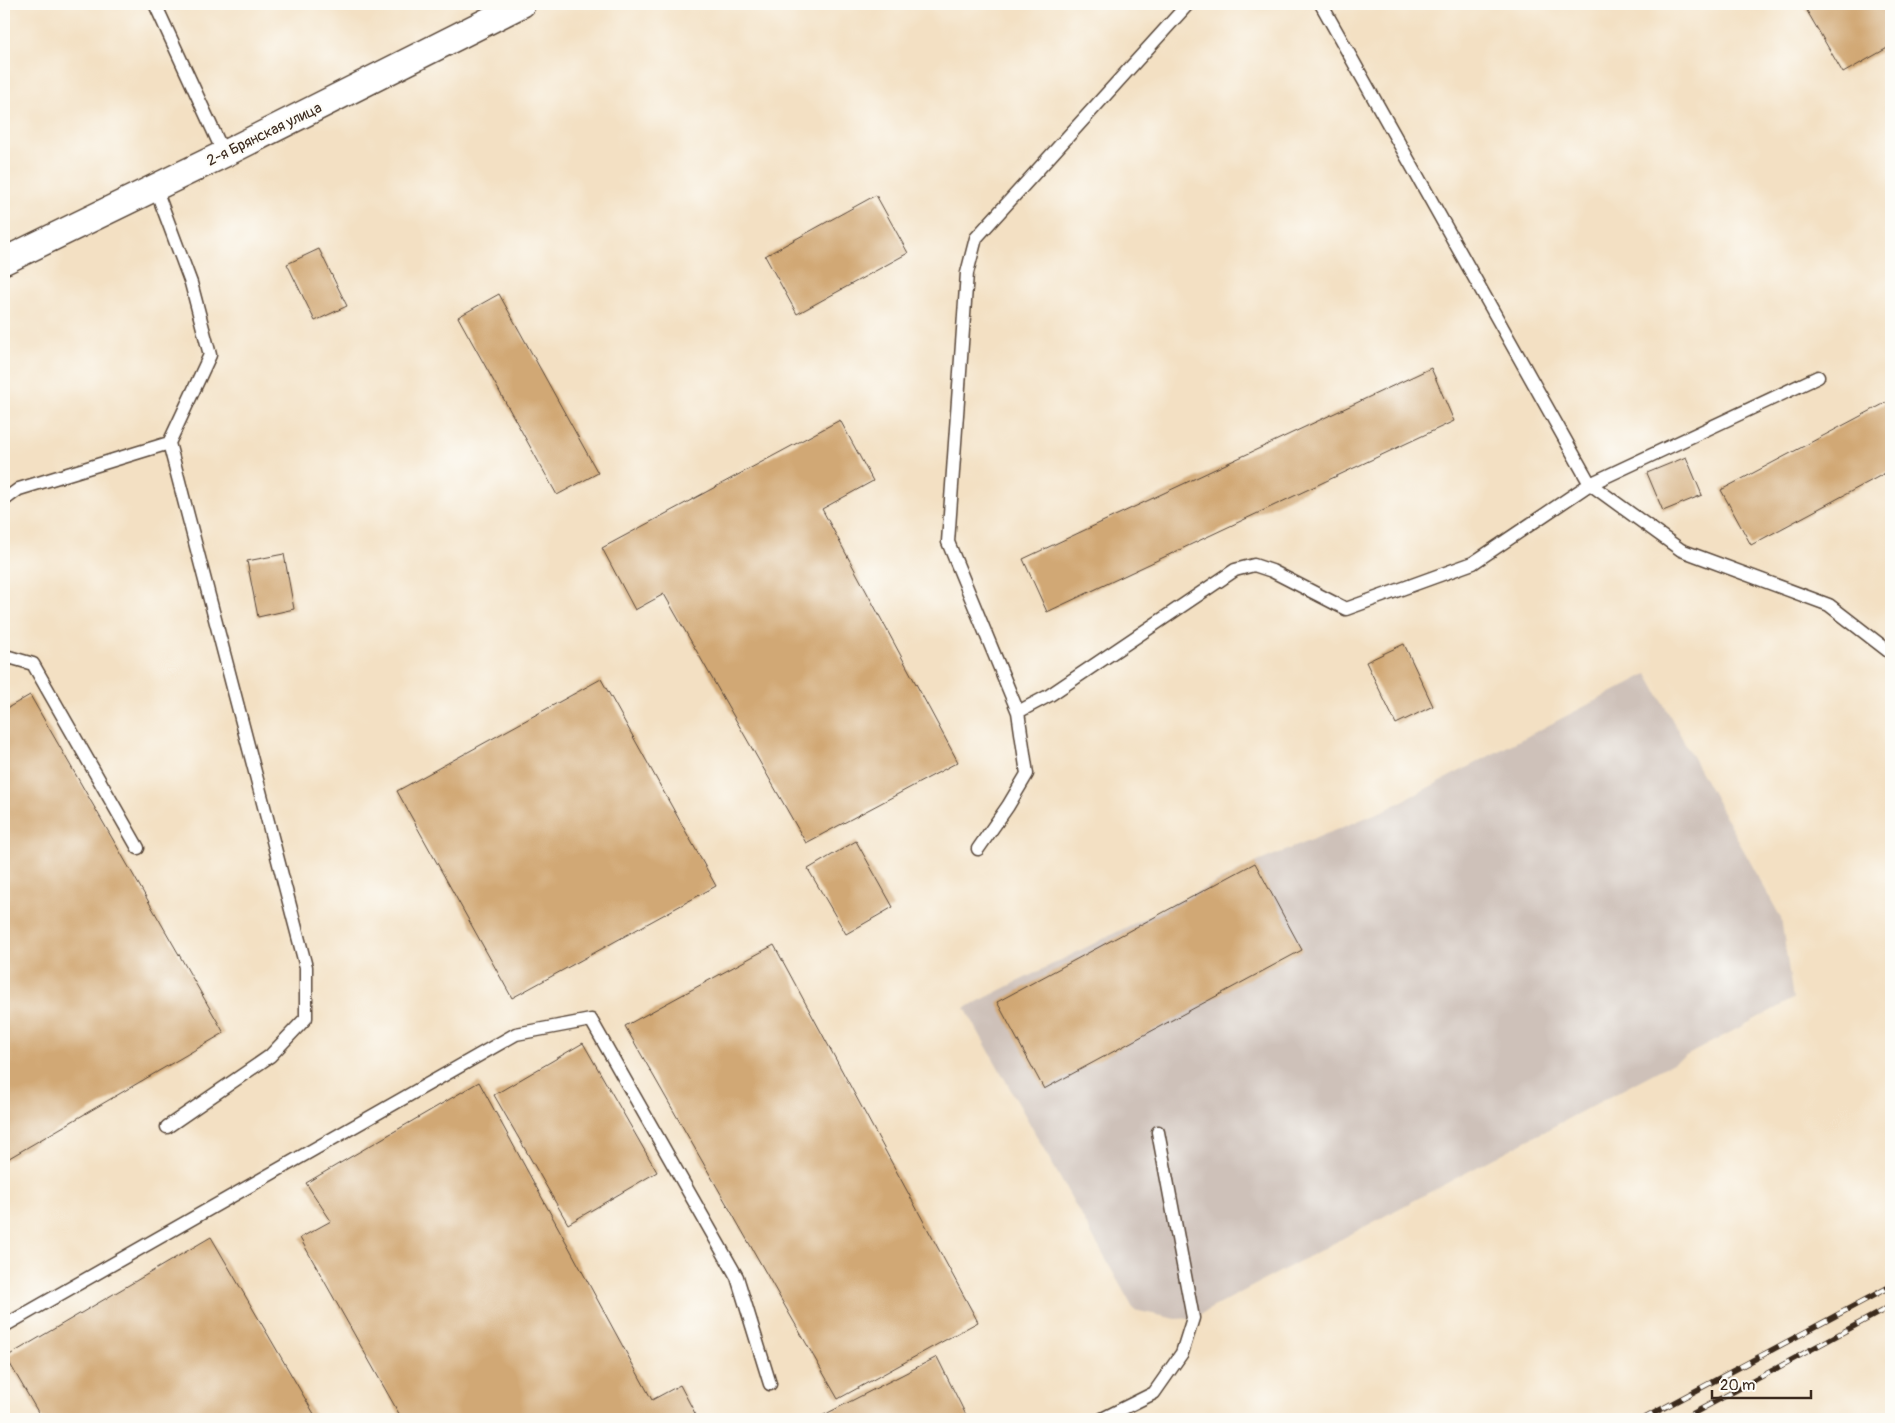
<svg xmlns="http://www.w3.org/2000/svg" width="1895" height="1423" font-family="Pangolin,sans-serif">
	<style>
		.industrial { fill: #cec1b9 }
		.building { fill: #d1a874 }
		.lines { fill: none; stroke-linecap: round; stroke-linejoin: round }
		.service-casing { stroke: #574537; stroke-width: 15 }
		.minor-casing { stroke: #574537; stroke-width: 29 }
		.service { stroke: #fff; stroke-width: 12 }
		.minor { stroke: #fff; stroke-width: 26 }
		.rail-casing { stroke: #3b2a1e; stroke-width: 5.5 }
		.rail { stroke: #fdfcf7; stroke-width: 4; stroke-dasharray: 11; stroke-linecap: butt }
		.labels { text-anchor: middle; stroke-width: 4.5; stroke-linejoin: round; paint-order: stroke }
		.street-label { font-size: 15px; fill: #3b2a1e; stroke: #fdfcf7 }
	</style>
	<rect width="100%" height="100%" fill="#fdfcf7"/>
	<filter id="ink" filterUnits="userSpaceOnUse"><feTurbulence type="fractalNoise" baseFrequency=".02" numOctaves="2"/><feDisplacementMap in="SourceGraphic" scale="10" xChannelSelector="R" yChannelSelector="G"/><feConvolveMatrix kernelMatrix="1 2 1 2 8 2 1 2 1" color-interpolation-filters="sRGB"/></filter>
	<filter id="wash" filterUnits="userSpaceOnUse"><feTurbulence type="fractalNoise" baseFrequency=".0096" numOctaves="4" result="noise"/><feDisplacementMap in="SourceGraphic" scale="20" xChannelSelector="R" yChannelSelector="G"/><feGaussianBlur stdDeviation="1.12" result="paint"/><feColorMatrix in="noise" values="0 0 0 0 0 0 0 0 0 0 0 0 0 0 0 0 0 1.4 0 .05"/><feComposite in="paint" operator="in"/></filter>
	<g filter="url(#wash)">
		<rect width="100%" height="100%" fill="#f3e0c3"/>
		<path class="industrial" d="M1647,674L1781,918L1793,999L1193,1318L1176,1319L1134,1310L965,1008L1255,863L1387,809Z"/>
		<g id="blocks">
			<path class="building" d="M1803,4H1891V46L1843,73Z
				M876,195L908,253L797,314L765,256Z
				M319,249L347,306L315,321L287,264Z
				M499,294L598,473L557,495L458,317Z
				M1431,368L1454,421L1047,612L1023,559Z
				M1891,400V470L1751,545L1721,490Z
				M840,420L873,481L822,509L958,762L806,843L664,594L635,610L602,548Z
				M1686,457L1702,495L1663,511L1647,473Z
				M284,554L294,609L258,617L247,561Z
				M1404,644L1433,706L1396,724L1366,662Z
				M601,679L716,886L512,998L397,791Z
				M30,695L224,1033L4,1161V710Z
				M856,841L893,907L846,934L808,869Z
				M1255,863L1302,950L1044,1089L997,1002Z
				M774,945L978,1322L838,1399L625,1026Z
				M583,1043L657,1172L568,1224L494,1095Z
				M479,1082L652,1400L680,1385L698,1419H402L300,1238L331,1221L306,1183Z
				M211,1237L317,1419H42L6,1357Z
				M937,1357L968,1419H816Z"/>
		</g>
	</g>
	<g filter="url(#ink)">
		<use href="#blocks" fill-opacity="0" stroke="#574537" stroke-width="1"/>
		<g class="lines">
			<defs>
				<path id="service" d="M155,4L224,154
					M1321,4L1590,484L1681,550L1829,605L1891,653
					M155,187L191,283L210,355L169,443L306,967V1018L270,1056L167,1127
					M4,500L19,489L169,443
					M4,660L9,657L33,664L138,848
					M1018,712L1050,695L1235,570L1254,565L1272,571L1346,609L1473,563L1590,484L1818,377
					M978,849L1008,806L1027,774L1018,712L948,542L967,273L976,238L1188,4
					M4,1326L516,1034L591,1020L737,1277L770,1384
					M1102,1419L1154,1393L1182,1353L1193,1318L1158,1132"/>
				<path id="minor" d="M4,261L224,154L522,4"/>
			</defs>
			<use href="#service" class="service-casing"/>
			<use href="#minor" class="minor-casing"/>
			<use href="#service" class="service"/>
			<use href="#minor" class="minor"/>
			<defs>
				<path id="rail" d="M1643,1419L1891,1286
					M1683,1419L1891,1306"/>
			</defs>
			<use href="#rail" class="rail-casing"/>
			<use href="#rail" class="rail"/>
		</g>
	</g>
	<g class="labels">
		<g class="street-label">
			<text transform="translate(264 134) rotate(-26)" y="5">2-я Брянская улица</text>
		</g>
	</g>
	<rect width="1895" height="1423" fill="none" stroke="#fdfcf7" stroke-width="20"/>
	<path d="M1712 1390v8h99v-8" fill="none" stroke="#3b2a1e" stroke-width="2.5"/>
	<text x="1720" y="1390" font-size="15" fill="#3b2a1e" stroke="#fdfcf7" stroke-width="4" paint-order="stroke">20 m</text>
</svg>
